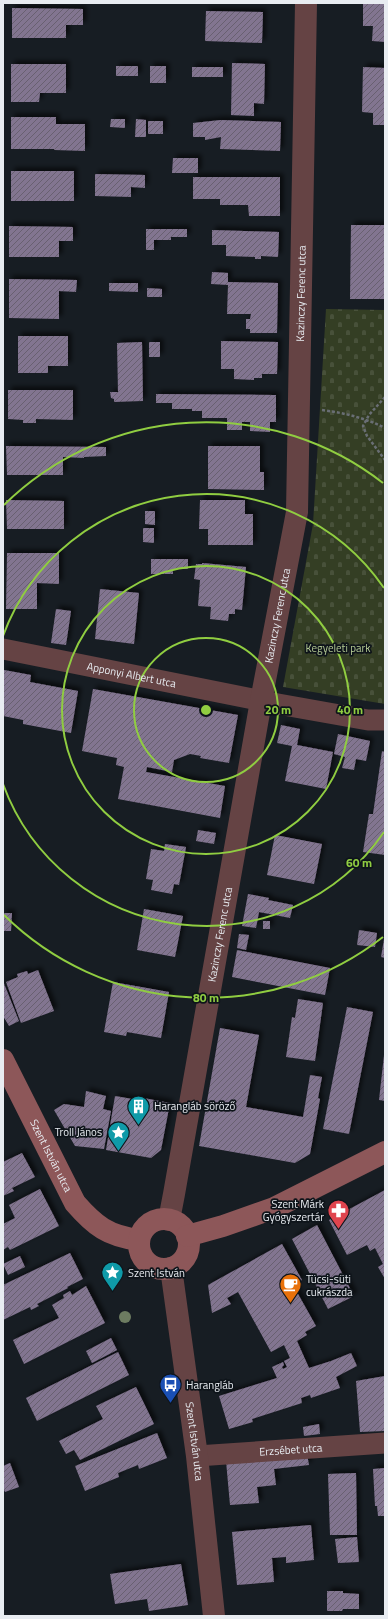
<svg xmlns="http://www.w3.org/2000/svg" width="388" height="1619" font-family="'Titillium Web',sans-serif">
	<style>
		.cemetery { fill: url(#cemetery-stones) }
		.building { fill: url(#building-hatch); filter: url(#shadow) }
		.lines { fill: none; stroke-linecap: round; stroke-linejoin: round }
		.path { stroke: #696e74; stroke-width: 2.5; stroke-dasharray: 3 2; stroke-linecap: butt }
		.minor { stroke: #654344; stroke-width: 21 }
		.tertiary { stroke: #654344; stroke-width: 22 }
		.secondary { stroke: #8d5759; stroke-width: 22 }
		.tree { fill: #6d7c61 }
		.ring { fill: none; stroke: #90cd41; stroke-width: 2 }
		.labels { text-anchor: middle; stroke-width: 3.5; stroke-linejoin: round; paint-order: stroke }
		.street-label { font-size: 11px; fill: #e8ecf1; stroke: #0e141a }
		.park-label { font-size: 11px; fill: #b4ca94; stroke: #0e141a }
		.poi-label { font-size: 11px; fill: #e8ecf1; stroke: #0e141a; text-anchor: start }
		.centre { fill: #90cd41; stroke: #0e141a; stroke-width: 2 }
		.ring-label { font-size: 12px; text-anchor: middle; font-weight: bold; fill: #90cd41; stroke: #0e141a; stroke-width: 3.5; stroke-linejoin: round; paint-order: stroke }
	</style>
	<defs>
		<pattern id="cemetery-stones" width="16" height="16" patternUnits="userSpaceOnUse"><rect width="16" height="16" fill="#343e24"/><path d="M2 7V4a2 2 0 0 1 4 0v3zM10 15v-3a2 2 0 0 1 4 0v3z" fill="#48513a"/></pattern>
		<pattern id="building-hatch" width="6" height="6" patternUnits="userSpaceOnUse"><rect width="6" height="6" fill="#827490"/><path d="M-1 1l2-2M0 6l6-6M5 7l2-2" fill="none" stroke="#676070"/></pattern>
		<filter id="shadow"><feDropShadow dx="3.5" dy="-3.5" stdDeviation="2" flood-color="#0009"/></filter>
	</defs>
	<rect width="100%" height="100%" fill="#171d23"/>
	<path class="cemetery" d="M326,309L385,310V704L283,687L313,524Z"/>
	<path class="building" d="M363,3H385V42L372,41L373,26H363Z
		M12,8L83,9V25H66V38H12Z
		M206,11L263,12L262,43L205,41Z
		M232,63L265,64L264,104L254,103V116L231,115Z
		M11,64H66V93H40L39,102H11Z
		M116,66H138V76H116Z
		M150,66H166V83H150Z
		M192,67H223V77H192Z
		M363,67L385,68V125H373V113L362,112Z
		M11,117H56V124H85V151L54,150V149H11Z
		M111,119H125V128L110,127Z
		M136,119L146,120V137H135Z
		M221,120L281,122L280,151L220,149L221,137L205,140V137H193V123Z
		M148,121H163V134H148Z
		M173,158H198V173H172Z
		M11,171H74V201H11Z
		M95,174L145,175V188L131,187V197L95,196Z
		M193,177H280V216H249L248,205H220V199H193Z
		M351,225H385V299H350Z
		M9,226L73,227V241H59V257H9Z
		M146,229H187V237H171V240H154V250H146Z
		M212,230L279,232L278,257L261,256V259H255V257L226,256V245H212Z
		M212,272L228,273V282L278,283L277,333H250V329H246V319H250L251,314H227L228,285L211,284Z
		M9,279L77,280L76,292L59,291V319L9,318Z
		M109,283H138V292L109,291Z
		M147,288L162,289V297H147Z
		M18,336H68V366H48V373H18Z
		M221,341L278,342L277,374H262V378H254V380L234,379V369H221Z
		M142,342L143,401L114,402V399L111,398L110,392H118L117,343Z
		M149,342H160V357H149Z
		M8,390H73V420L36,419V423H23V420L8,419Z
		M156,394L276,395V422H270V432L250,431V422H242V430H227V418H202V411H192V409H172V403H156Z
		M6,446L106,447V456L84,457V458L63,457V475H7Z
		M208,446H260V472H264V490L208,489Z
		M6,500L64,501V529H7Z
		M200,500H245V514H253V545H208V529H199Z
		M145,511H155V525L145,524Z
		M143,528H154V543L143,542Z
		M7,553H59V584L37,583V609H6Z
		M151,559H188V569H173V574H151Z
		M202,563L246,567L242,610L235,609V614H229L228,621L210,619L211,607L198,606L200,580L194,579L196,564H202Z
		M100,589L139,593L134,644L95,639Z
		M56,609L71,611L66,645L51,643Z
		M4,670L31,675L30,682L78,691L71,733L23,724V720L3,716Z
		M93,689L238,715L229,763L200,758L201,756L190,754L174,760L172,772L147,767L146,772L225,786L220,818L118,799L124,767L116,765L117,758L82,751Z
		M281,725L300,729L297,745L333,752L326,789L285,781L292,746L277,743Z
		M338,734L370,741L366,761L356,759L354,770L342,768L345,757L334,754Z
		M382,751L385,752V855L363,852L369,814H373Z
		M198,830L216,833L214,844L196,841Z
		M275,835L322,844L314,884L267,875Z
		M165,844L186,847L179,885L174,884L172,894L151,890L153,880L146,879L151,849L164,851Z
		M248,894L269,898L268,900L293,905L290,918L259,912L256,928L242,926Z
		M144,909L183,916L175,957L137,950Z
		M3,913H12L11,931H3Z
		M263,921H270V929H263Z
		M359,930L377,933L375,947L357,945Z
		M239,934L249,935L246,950L237,948Z
		M384,939H385V958L381,957Z
		M237,950L330,968L325,995L232,977Z
		M38,970L54,1011L21,1023L6,982L18,977L17,974L27,971L28,974Z
		M3,981L19,1021L9,1026L3,1016Z
		M113,982L169,992L161,1038L127,1032L126,1036L104,1032Z
		M298,999L323,1003L315,1061L286,1057L292,1017L295,1018Z
		M347,1007L373,1012L349,1134L323,1129Z
		M220,1028L259,1035L246,1107L303,1117L310,1075L322,1077L318,1098L320,1099L310,1154L295,1163L199,1146Z
		M384,1055H385V1101L379,1100Z
		M86,1091L106,1096L103,1109L111,1111L104,1149L75,1146L54,1110L64,1104L84,1107Z
		M115,1096L138,1100V1097L170,1103L161,1150L151,1158L106,1150Z
		M22,1153L35,1177L12,1188L14,1191L3,1196V1162Z
		M40,1189L59,1226L10,1250L8,1247L3,1250V1224L15,1218L9,1205Z
		M385,1190V1279L378,1267L383,1264L375,1248L370,1251L367,1245L347,1255L329,1220Z
		M317,1225L354,1296L328,1309L292,1239Z
		M282,1244L302,1280L293,1285L316,1326L305,1332L307,1335L297,1341L309,1368L331,1361L351,1353L357,1366L336,1377L340,1388L311,1398L310,1395L301,1398L302,1403L252,1419L253,1422L229,1429L219,1396L277,1378L272,1367L283,1362L284,1365L282,1367L283,1369L287,1367L284,1361L290,1358L284,1345L271,1352L238,1292L227,1298L231,1304L212,1313L208,1285Z
		M70,1253L83,1279L67,1287L68,1288L37,1304L39,1306L31,1310L30,1307L3,1320V1285Z
		M20,1256L25,1267L8,1275L3,1264Z
		M86,1286L105,1323L24,1364L13,1340L59,1318L52,1305L64,1298L63,1295L70,1291L72,1295Z
		M111,1338L117,1350L92,1363L86,1351Z
		M118,1352L129,1375L37,1421L26,1398Z
		M385,1376V1431L360,1432L356,1381Z
		M136,1387L154,1424L80,1460L74,1450L66,1454L59,1441L103,1419L96,1406Z
		M319,1424L320,1434L304,1436L303,1427Z
		M157,1433L167,1458L139,1469L138,1465L118,1473L119,1477L85,1491L75,1466Z
		M307,1454L309,1465L274,1469L276,1485L257,1487L259,1503L230,1505L226,1461Z
		M10,1463L19,1487L5,1492L3,1488V1466Z
		M385,1468V1516H378L377,1506H375L373,1469Z
		M356,1473L357,1535H330L328,1474Z
		M311,1525L314,1560L286,1563V1557L272,1558L274,1582L237,1585L232,1532Z
		M357,1537L359,1562L338,1563L335,1539Z
		M181,1564L188,1605L149,1611L147,1599L115,1604L110,1574Z
		M327,1591H343V1593L359,1594V1609H343L342,1611H327Z"/>
	<g class="lines">
		<path class="path" d="M385,397L369,415L363,426L367,436L385,460
			M322,410C345,413 365,418 385,428"/>
		<g class="minor">
			<path id="s1" d="M3,649L278,704L368,720H385"/>
			<path id="s2" d="M197,1456L385,1443"/>
		</g>
		<g class="tertiary">
			<path id="s3" d="M169,1220L174,1194L261,701L297,512L306,3"/>
			<path id="s4" d="M171,1268L197,1456L214,1616"/>
		</g>
		<g class="secondary">
			<path id="s5" d="M3,1060L75,1203C95,1226 108,1236 139,1240"/>
			<circle cx="164" cy="1244" r="25"/>
			<path d="M187,1236L223,1226L274,1208L385,1152"/>
		</g>
	</g>
	<circle class="tree" cx="125" cy="1317" r="6"/>
	<g class="ring">
		<circle cx="206" cy="710" r="72"/>
		<circle cx="206" cy="710" r="144"/>
		<path d="M384 832A216 216 0 0 1 3 784M3 636A216 216 0 0 1 384 588"/>
		<path d="M383 937A288 288 0 0 1 4 915M4 505A288 288 0 0 1 383 483"/>
	</g>
	<defs>
		<symbol id="building-pin" viewBox="-11 -11 22 30"><path d="M0 17L-7.5 6A9.5 9.5 0 1 1 7.5 6Z" fill="#0f9aa8" stroke="#0e141a"/><path d="M-4-6H4V6H1V3H-1V6H-4ZM-2.5-4.3h1.7v1.8h-1.7ZM.8-4.3h1.7v1.8H.8ZM-2.5-1h1.7V.8h-1.7ZM.8-1h1.7V.8H.8Z" fill="#fff"/></symbol>
		<symbol id="sight-pin" viewBox="-11 -11 22 30"><path d="M0 17L-7.5 6A9.5 9.5 0 1 1 7.5 6Z" fill="#0f9aa8" stroke="#0e141a"/><path d="M0-6L1.8-2.2L6-1.7L2.9 1.2L3.7 5.4L0 3.3L-3.7 5.4L-2.9 1.2L-6-1.7L-1.8-2.2Z" fill="#fff"/></symbol>
		<symbol id="pharmacy-pin" viewBox="-11 -11 22 30"><path d="M0 17L-7.5 6A9.5 9.5 0 1 1 7.5 6Z" fill="#e0444e" stroke="#0e141a"/><path d="M-2-6h4v4h4v4h-4v4h-4v-4h-4v-4h4Z" fill="#fff"/></symbol>
		<symbol id="cafe-pin" viewBox="-11 -11 22 30"><path d="M0 17L-7.5 6A9.5 9.5 0 1 1 7.5 6Z" fill="#e8710a" stroke="#0e141a"/><path d="M-5.5-4.5H6V0H3Q3 3.5 0 3.5H-2.5Q-5.5 3.5-5.5 0ZM3-3.2v2h1.7v-2ZM-6 4.5H4V6H-6Z" fill="#fff"/></symbol>
		<symbol id="bus-pin" viewBox="-11 -11 22 30"><path d="M0 17L-7.5 6A9.5 9.5 0 1 1 7.5 6Z" fill="#1a4fb4" stroke="#0e141a"/><path d="M-5-6H5V4H4V6H2V4H-2V6H-4V4H-5ZM-3.5-4V0h7V-4ZM-3.5 1.2v1.5H-2V1.2ZM2 1.2v1.5H3.5V1.2Z" fill="#fff"/></symbol>
	</defs>
	<g fill-rule="evenodd">
		<use href="#building-pin" x="126" y="1094" width="25" height="34"/>
		<use href="#sight-pin" x="106" y="1120" width="25" height="34"/>
		<use href="#pharmacy-pin" x="326" y="1198" width="25" height="34"/>
		<use href="#sight-pin" x="100" y="1260" width="25" height="34"/>
		<use href="#cafe-pin" x="278" y="1272" width="25" height="34"/>
		<use href="#bus-pin" x="158" y="1372" width="25" height="34"/>
	</g>
	<g class="labels">
		<g class="street-label">
			<text dy="4" stroke="none"><textPath href="#s3" startOffset="938">Kazinczy Ferenc utca</textPath></text>
			<text dy="4" stroke="none"><textPath href="#s3" startOffset="614">Kazinczy Ferenc utca</textPath></text>
			<text dy="4" stroke="none"><textPath href="#s1" startOffset="131">Apponyi Albert utca</textPath></text>
			<text dy="4" stroke="none"><textPath href="#s3" startOffset="290">Kazinczy Ferenc utca</textPath></text>
			<text dy="4" stroke="none"><textPath href="#s5" startOffset="107">Szent István utca</textPath></text>
			<text dy="4" stroke="none"><textPath href="#s4" startOffset="175">Szent István utca</textPath></text>
			<text dy="4" stroke="none"><textPath href="#s2" startOffset="94">Erzsébet utca</textPath></text>
		</g>
		<g class="park-label">
			<text x="338" y="652">Kegyeleti park</text>
		</g>
		<g class="poi-label">
			<text x="154" y="1110">Harangláb söröző</text>
			<text x="102" y="1136" text-anchor="end">Troll János</text>
			<text x="324" y="1208" text-anchor="end">Szent Márk<tspan x="324" dy="13">Gyógyszertár</tspan></text>
			<text x="128" y="1277">Szent István</text>
			<text x="306" y="1283">Tücsi-süti<tspan x="306" dy="13">cukrászda</tspan></text>
			<text x="186" y="1389">Harangláb</text>
		</g>
	</g>
	<circle cx="206" cy="710" r="6" class="centre"/>
	<g class="ring-label">
		<text x="278" y="714">20 m</text>
		<text x="350" y="714">40 m</text>
		<text x="359" y="867">60 m</text>
		<text x="206" y="1002">80 m</text>
	</g>
	<rect width="388" height="1619" fill="none" stroke="#e8ecf1" stroke-width="8"/>
</svg>
